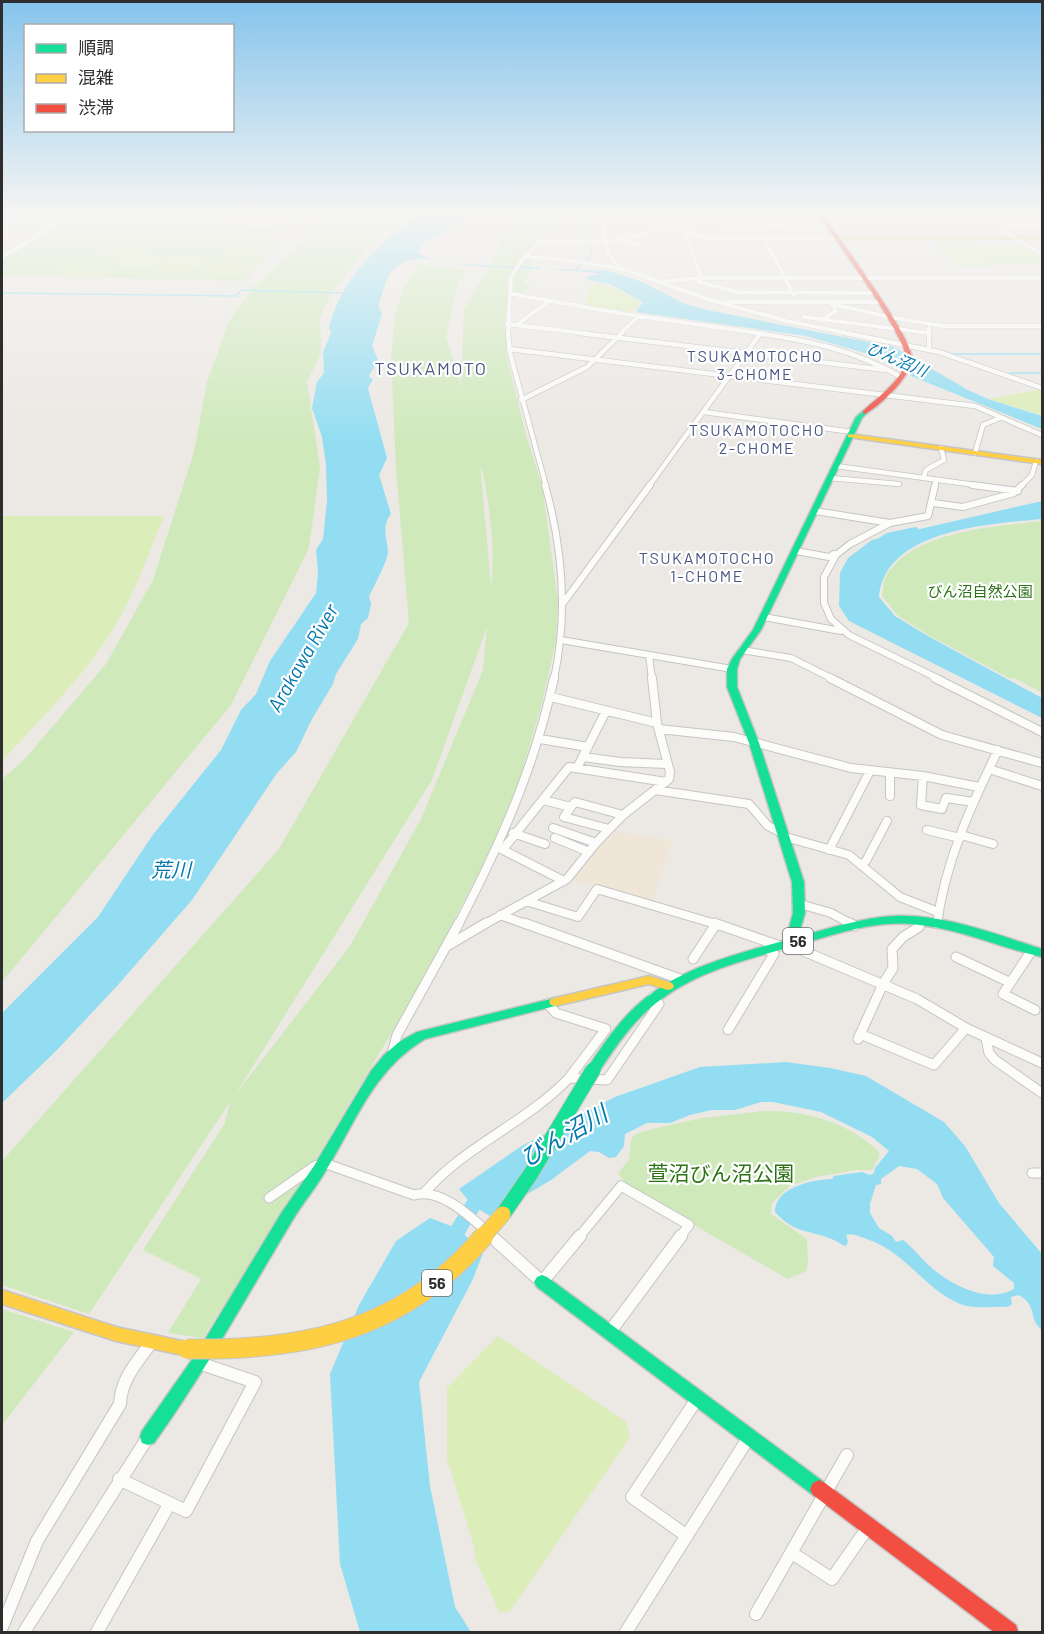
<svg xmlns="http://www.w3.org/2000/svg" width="1044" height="1634" font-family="Barlow,'Noto Sans JP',sans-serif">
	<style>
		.education { fill: #efe6d8 }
		.green { fill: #cfe9bb; fill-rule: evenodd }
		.pitch { fill: #dbedb8 }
		.water { fill: #92ddf2; fill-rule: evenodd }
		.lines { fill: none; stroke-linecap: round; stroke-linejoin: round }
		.stream { stroke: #92ddf2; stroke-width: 1.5 }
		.river { fill: #92ddf2; fill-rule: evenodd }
		.street-far5-casing { stroke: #c6c5c5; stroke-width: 4.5 }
		.street-far4-casing { stroke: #c6c5c5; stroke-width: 6 }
		.street-far3-casing { stroke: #c6c5c5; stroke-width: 8 }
		.street-far2-casing { stroke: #c6c5c5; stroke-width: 10 }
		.street-far1-casing { stroke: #c6c5c5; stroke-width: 11 }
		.street-casing { stroke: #c6c5c5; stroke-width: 14 }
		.fast-casing { stroke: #c6c5c5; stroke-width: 3 }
		.slow-casing { stroke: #c6c5c5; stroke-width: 3 }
		.jam-casing { stroke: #c6c5c5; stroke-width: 3 }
		.street-far5 { stroke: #fcfcfb; stroke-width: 4 }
		.street-far4 { stroke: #fcfcfb; stroke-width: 4.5 }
		.street-far3 { stroke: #fcfcfb; stroke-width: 6 }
		.street-far2 { stroke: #fcfcfb; stroke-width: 8 }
		.street-far1 { stroke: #fcfcfb; stroke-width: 9 }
		.street { stroke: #fcfcfb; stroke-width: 12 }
		.fast { fill: #16e098; fill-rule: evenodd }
		.slow { fill: #ffcf43; fill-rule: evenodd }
		.jam { fill: #f24e42; fill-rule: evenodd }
		.fast-bridge-casing { stroke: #c6c5c4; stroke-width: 17; stroke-linecap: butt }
		.slow-bridge-far1-casing { stroke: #c6c5c4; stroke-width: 17; stroke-linecap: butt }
		.slow-bridge-casing { stroke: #c6c5c4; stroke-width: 21; stroke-linecap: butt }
		.fast-bridge { stroke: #16e098; stroke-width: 15 }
		.slow-bridge-far1 { stroke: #ffcf43; stroke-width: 15 }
		.slow-bridge { stroke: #ffcf43; stroke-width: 19 }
		.labels { text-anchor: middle; stroke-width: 4.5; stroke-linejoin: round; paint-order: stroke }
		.far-park-label { font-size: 15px; fill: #2c7315; stroke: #fff }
		.far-neighbourhood-label { font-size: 16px; letter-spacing: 1.5px; fill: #495683; stroke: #fff }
		.far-water-label { font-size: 16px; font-style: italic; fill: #0378ac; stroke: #fff }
		.shield { fill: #fff; stroke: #6d6d6d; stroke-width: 1.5 }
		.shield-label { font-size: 16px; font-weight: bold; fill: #2e2e2e }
		.far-quarter-label { font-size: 18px; letter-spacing: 1.5px; fill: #495683; stroke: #fff }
		.water-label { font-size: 20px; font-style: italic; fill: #0378ac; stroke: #fff }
		.near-park-label { font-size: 21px; fill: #2c7315; stroke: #fff }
		.near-water-label { font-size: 24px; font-style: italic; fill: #0378ac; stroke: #fff }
	</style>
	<rect width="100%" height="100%" fill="#ece8e4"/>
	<path class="education" d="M612,831L672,840L652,902L570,880L597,845Z"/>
	<path class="green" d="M29,214H63L51,224L22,229L5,228Z
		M334,214H411L380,235L358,259L332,293L320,317L321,354L307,382L320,467L309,548L231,705L2,982V779L24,760L106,664L153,580L194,452L207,382L229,321L253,287Z
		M522,214H557L525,255L535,259L524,283H530L524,296L510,294L506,315V353L527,439L542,485L558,602L556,641L542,703L520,779L492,847L425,977L313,1164L203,1338L168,1333L201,1279L143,1250L225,1123L230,1102L89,1314L2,1285V1161L279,849L409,623L396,468L391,358L395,315L404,287L419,264L470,270L458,282L446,337L463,391L461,380L464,309L490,264L498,247ZM480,464C489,492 496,557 491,586ZM487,627L483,670L421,819L350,946L235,1095L432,780Z
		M68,218L190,229L213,221L269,233L280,246L244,281L2,275V258Z
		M932,240H969L975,246H1024L1042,257V263H991L993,266H955Z
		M1042,521V693L1014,678L1011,679L928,635L897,615L882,596C883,590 883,583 885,578C911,530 995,527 1042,521Z
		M764,1111C805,1110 849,1122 879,1152V1157L872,1170H856L816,1177L790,1186L772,1203L771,1214L807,1239L808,1264L806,1271L788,1279L630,1188L618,1174L629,1159L631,1140L634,1135L648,1130L702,1118Z
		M2,1309L74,1332L2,1425Z"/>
	<path class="pitch" d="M131,227L158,228L168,232L159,239H141L149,245L141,252L96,251L113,239H121L116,238Z
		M242,241L269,243H270L255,255L227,254Z
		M935,241H967L989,264L954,263Z
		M976,247H1023L1042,259H987Z
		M127,254L168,257L151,269L123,268L114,263Z
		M172,257L214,259C203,275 172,273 155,269Z
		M218,259L260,261C251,278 219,275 202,272Z
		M68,265L115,267L101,277L53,274Z
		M597,283L613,288L640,301V305L631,312L585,305L591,286Z
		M1041,389L1042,415L989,399Z
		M2,516H164C148,554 135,594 113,629C83,678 40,719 2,761Z
		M498,1336L626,1422L630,1437L510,1611L500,1613L475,1559L474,1546L447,1459V1388Z"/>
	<path class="water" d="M420,214H473L451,226L440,236L427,240L417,252C430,264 467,264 484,265C455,271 411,243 390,274C384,283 383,295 378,305L382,314L372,346L378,360L369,376L373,380L368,388L387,458L379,475L391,514C381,527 387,538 388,551C388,561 373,587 369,597L371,604L368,618L361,624L358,639L336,674L333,684L312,719L296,752L277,773L192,900L117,986L56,1051L2,1103V1013L98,917L152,836L221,750L241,710L256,694L270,661L316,593L318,573L316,550L323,539L327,501L326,464L322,437L312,408L317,382L324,373L323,352L331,333L329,327C343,276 378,243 420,214Z
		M540,268L609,271L642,282L685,304L707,310L894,347L968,390L988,399L1042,416V429L911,376L889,360L806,336L636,312L643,302L610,284L587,280L588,276L596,275L597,273Z
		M1042,501V519C990,524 885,529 879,597L895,616L926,635L1042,698V718L849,621L839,606L840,573L848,558L872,540Z
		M786,1062L830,1068L866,1076L944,1122L965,1146L999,1203L1042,1254V1330C1028,1319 1038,1306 1019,1295L1011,1297L1012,1304L1008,1307C992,1306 973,1310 958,1303C922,1287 907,1252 864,1238C857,1236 853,1233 846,1235L848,1241L846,1246C841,1245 839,1242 834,1240C809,1229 796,1235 775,1212C775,1187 812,1180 832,1179L834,1176L862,1172L870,1175L874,1173L875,1168L889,1151L872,1137L821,1112L773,1102H761L735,1110H712L690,1115L670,1123H647L625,1134L624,1146L616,1157L609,1158L599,1152L590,1151L551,1180L490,1216L472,1205L459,1189L520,1147L615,1097L700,1067ZM899,1166L917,1169L937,1184L943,1198L994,1257L993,1266L1014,1283V1289C990,1303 958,1288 938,1273C925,1264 916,1250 903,1240L896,1242L892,1236L879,1228L870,1213V1204L876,1185L881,1184V1179Z
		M430,1218L459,1229L483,1253L473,1279L419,1382L430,1486L455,1607L471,1632H360L340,1564L330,1374L359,1305L396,1241Z"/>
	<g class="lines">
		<path class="stream" d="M65,216L151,225L181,216L263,231L281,230L285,223L310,214
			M2,229L27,214
			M483,266L540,268
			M576,269L591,256L587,214
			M2,293L237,296L241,290L343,293
			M950,354H1042
			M1010,373H1042"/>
		<path class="river" d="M915,527L918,528V532L893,537L875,546L871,543L887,533Z
			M480,1187L486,1189L488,1194L486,1199L456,1248L450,1250L444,1248L442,1243L444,1238L474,1189Z"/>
		<defs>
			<path id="street-far5" d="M607,214C601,232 604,254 619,266
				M617,214L709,238H836
				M754,214L770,218
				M784,214L753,225L760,231L794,295
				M803,214L995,215
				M995,214L1006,233L1042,254
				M708,219L728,227L828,225
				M1002,226H1042
				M691,233L686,235L701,278L699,282L741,293
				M620,240L644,246
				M2,257L58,223L65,214
				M524,257L559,259L623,269L710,300L787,321L852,334
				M666,281L701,278H1042
				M736,292L873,293
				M512,294L624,314L765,334
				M726,302H879
				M836,305L889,317
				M804,317L929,333
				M889,317L942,326H1042
				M821,320L836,311L831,303
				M507,324L591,334
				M518,324L548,302
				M929,328V334
				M508,334L511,277L520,263L539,242H608L730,214
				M620,334L639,316"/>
			<path id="street-far4" d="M508,333L510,353L546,486
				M579,333L886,370
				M755,333C807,340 855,350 901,377
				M845,333L939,352L1042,388
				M929,333V350
				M509,349L975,406L1042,435
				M521,400L587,367L622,333
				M704,412L852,432
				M975,453L983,425L1000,418
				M836,466L983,486
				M830,478L899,484
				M923,478L926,470L944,460L941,448
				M649,486L760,334
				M935,486L936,480
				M1021,486L1032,475L1036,461"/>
			<path id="street-far3" d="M545,485C563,549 568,614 554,679
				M972,485L1018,491
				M933,503L963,507L1014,493L1022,485
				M815,511L890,523L928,516L935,485
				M890,523L850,544L836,555L824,577V603L831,619L849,635L939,679
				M796,551L829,557L834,554
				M564,602L650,485
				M764,617L841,631
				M561,640L732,669
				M742,650L791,658L833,679
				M649,656L652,679"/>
			<path id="street-far2" d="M830,678L942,735L1042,763
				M935,678L1042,732
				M551,697L657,723
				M659,729L734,737L851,768L923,776L979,787
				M540,739L588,747
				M583,757L620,762L666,764
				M577,768L606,711
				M989,769L1042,786
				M890,773V796
				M923,776L921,805L942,809L946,798L974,802
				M655,790L749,804L768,826L782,833
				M543,800L571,807L564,817L609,829
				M571,807L575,802L623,815
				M553,828L596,843
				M927,830L960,838
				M513,833L545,844
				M961,835L993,844
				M782,836L849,855L900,897L938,912
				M555,838L589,852
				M499,848L564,881
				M504,848L569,767L666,782
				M829,850L870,771
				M861,865L866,861L887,821
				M526,901L578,917L597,889L719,925
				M800,904L831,913L853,925
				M500,915L528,925
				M937,924C945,862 971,806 998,750
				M458,925C500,845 535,766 554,678
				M483,925L567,879L596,843L623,815L669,779L670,772L657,723L652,678
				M919,925L920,921"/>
			<path id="street-far1" d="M524,923L680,979
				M714,923L780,946
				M850,923L855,926
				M791,943L801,950L917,999L966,1028L1042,1063
				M449,945L486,923
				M1032,950L1003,994L1035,1010
				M956,957L1009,982
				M693,959L716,924
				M548,1004L556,1013L606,1029L569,1078
				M728,1030L774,954L767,949
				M860,1034L934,1065L966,1028
				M986,1038L989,1053L995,1060L1042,1093
				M858,1039L883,984L893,968L892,949L903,937L919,927L920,923
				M393,1050L397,1035L459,923
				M1032,1173H1042
				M425,1192C466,1145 526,1123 569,1078L607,1080L659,1004L653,997
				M269,1198L315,1166L324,1163L414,1195C442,1187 474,1220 493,1237
				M579,1237L621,1186L689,1225L680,1237"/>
			<path id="street" d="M491,1236L542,1282L580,1236
				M609,1333L681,1236
				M119,1479L186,1511L255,1382L199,1363
				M687,1536L632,1497L697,1399
				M792,1553L832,1579L868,1527
				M756,1614L847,1455
				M2,1627L37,1541L120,1404C121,1379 137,1362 151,1343
				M24,1632L148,1437
				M97,1632L170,1503
				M626,1632L749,1437"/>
			<path id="fast" d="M863,411L868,412L862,418L761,630L740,659L737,669V687L759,743L804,882L805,913L798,937C830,928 861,918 894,916C944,914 995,934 1042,949V957C998,947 956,927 910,924C870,921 831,936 794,946C749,959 701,970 663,998C635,1017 616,1046 598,1073L593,1075L588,1073L586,1070L588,1067C602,1047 614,1028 631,1011C673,969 731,956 786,940L793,913L792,882L749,743L727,687V669L732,659L753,630L856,417Z
				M555,998L559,999L561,1002L559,1005L425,1039C372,1071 356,1122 325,1172C315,1189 302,1204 292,1221C247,1296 205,1372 154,1443L148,1445L142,1443L140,1437L142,1431L198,1351L282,1212L314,1166L371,1071L384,1055L399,1042L417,1032Z
				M542,1275L547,1277L825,1483L828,1489L825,1495L819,1498L813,1495L537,1287L534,1282L537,1277Z"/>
			<path id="slow" d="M836,237H1042V239H834Z
				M850,434L1042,460V464L848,437V435Z
				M649,976L672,983L674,986L672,989L668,990L649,984L555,1006L551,1005L549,1002L551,999L555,998Z
				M2,1290L116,1327L187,1342L193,1344L195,1349L193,1354L187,1356L116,1341L2,1304Z"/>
			<path id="jam" d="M818,214H822C838,237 913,337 912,359C911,377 880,406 865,414L863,413V411C876,399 905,378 906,359C907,337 834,238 818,214Z
				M819,1480L825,1483L1016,1625L1018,1632H994L813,1495L810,1489L813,1483Z"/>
		</defs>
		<use href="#street-far5" class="street-far5-casing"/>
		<use href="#street-far4" class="street-far4-casing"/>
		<use href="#street-far3" class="street-far3-casing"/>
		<use href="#street-far2" class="street-far2-casing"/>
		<use href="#street-far1" class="street-far1-casing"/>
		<use href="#street" class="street-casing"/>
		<use href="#fast" class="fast-casing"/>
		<use href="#slow" class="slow-casing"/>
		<use href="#jam" class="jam-casing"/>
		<use href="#street-far5" class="street-far5"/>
		<use href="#street-far4" class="street-far4"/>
		<use href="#street-far3" class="street-far3"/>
		<use href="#street-far2" class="street-far2"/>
		<use href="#street-far1" class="street-far1"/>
		<use href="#street" class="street"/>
		<use href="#fast" class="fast"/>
		<use href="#slow" class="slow"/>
		<use href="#jam" class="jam"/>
		<defs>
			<path id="fast-bridge" d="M503,1214L530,1175L593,1070"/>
			<path id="slow-bridge-far1" d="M483,1237L503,1214"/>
			<path id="slow-bridge" d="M187,1349C306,1351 404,1330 484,1236"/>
		</defs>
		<use href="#fast-bridge" class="fast-bridge-casing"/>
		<use href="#slow-bridge-far1" class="slow-bridge-far1-casing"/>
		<use href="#slow-bridge" class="slow-bridge-casing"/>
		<use href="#fast-bridge" class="fast-bridge"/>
		<use href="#slow-bridge-far1" class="slow-bridge-far1"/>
		<use href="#slow-bridge" class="slow-bridge"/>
	</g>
	<linearGradient id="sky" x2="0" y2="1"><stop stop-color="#85c4ec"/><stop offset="0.48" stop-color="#f6f5f3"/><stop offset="1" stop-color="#f6f5f3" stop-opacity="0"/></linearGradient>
	<rect width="1044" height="443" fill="url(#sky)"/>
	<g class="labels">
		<g class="far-park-label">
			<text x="980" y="597">びん沼自然公園</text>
		</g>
		<g class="far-neighbourhood-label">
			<text x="755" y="362">TSUKAMOTOCHO<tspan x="755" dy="18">3-CHOME</tspan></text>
			<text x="757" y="436">TSUKAMOTOCHO<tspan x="757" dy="18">2-CHOME</tspan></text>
			<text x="707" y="564">TSUKAMOTOCHO<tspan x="707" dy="18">1-CHOME</tspan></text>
		</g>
		<g class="far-water-label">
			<text transform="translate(897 359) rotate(23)" y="6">びん沼川</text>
		</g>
		<g class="shield">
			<rect x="783" y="928" width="30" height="26" rx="4.5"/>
			<rect x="422" y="1270" width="30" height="26" rx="4.5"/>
		</g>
		<g class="shield-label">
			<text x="798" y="947">56</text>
			<text x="437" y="1289">56</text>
		</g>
		<g class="far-quarter-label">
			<text x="431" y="375">TSUKAMOTO</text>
		</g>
		<g class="water-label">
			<text transform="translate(303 658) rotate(-60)" y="7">Arakawa River</text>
			<text x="171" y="877">荒川</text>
		</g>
		<g class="near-park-label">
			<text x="721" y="1181">萱沼びん沼公園</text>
		</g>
		<g class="near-water-label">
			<text transform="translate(564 1136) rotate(-30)" y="8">びん沼川</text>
		</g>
	</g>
	<rect width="1044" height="1634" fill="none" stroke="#2e2e2e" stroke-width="6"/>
	<rect x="24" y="24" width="210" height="108" fill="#ffffff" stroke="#ababab" stroke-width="1.5"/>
	<rect x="36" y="44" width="30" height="9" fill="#16e098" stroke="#ababab" stroke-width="1.5"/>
	<text x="78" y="54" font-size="18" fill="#2e2e2e">順調</text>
	<rect x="36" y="74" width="30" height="9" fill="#ffcf43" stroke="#ababab" stroke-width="1.5"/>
	<text x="78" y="84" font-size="18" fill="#2e2e2e">混雑</text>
	<rect x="36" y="104" width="30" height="9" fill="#f24e42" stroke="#ababab" stroke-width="1.5"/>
	<text x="78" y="114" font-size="18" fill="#2e2e2e">渋滞</text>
</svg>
